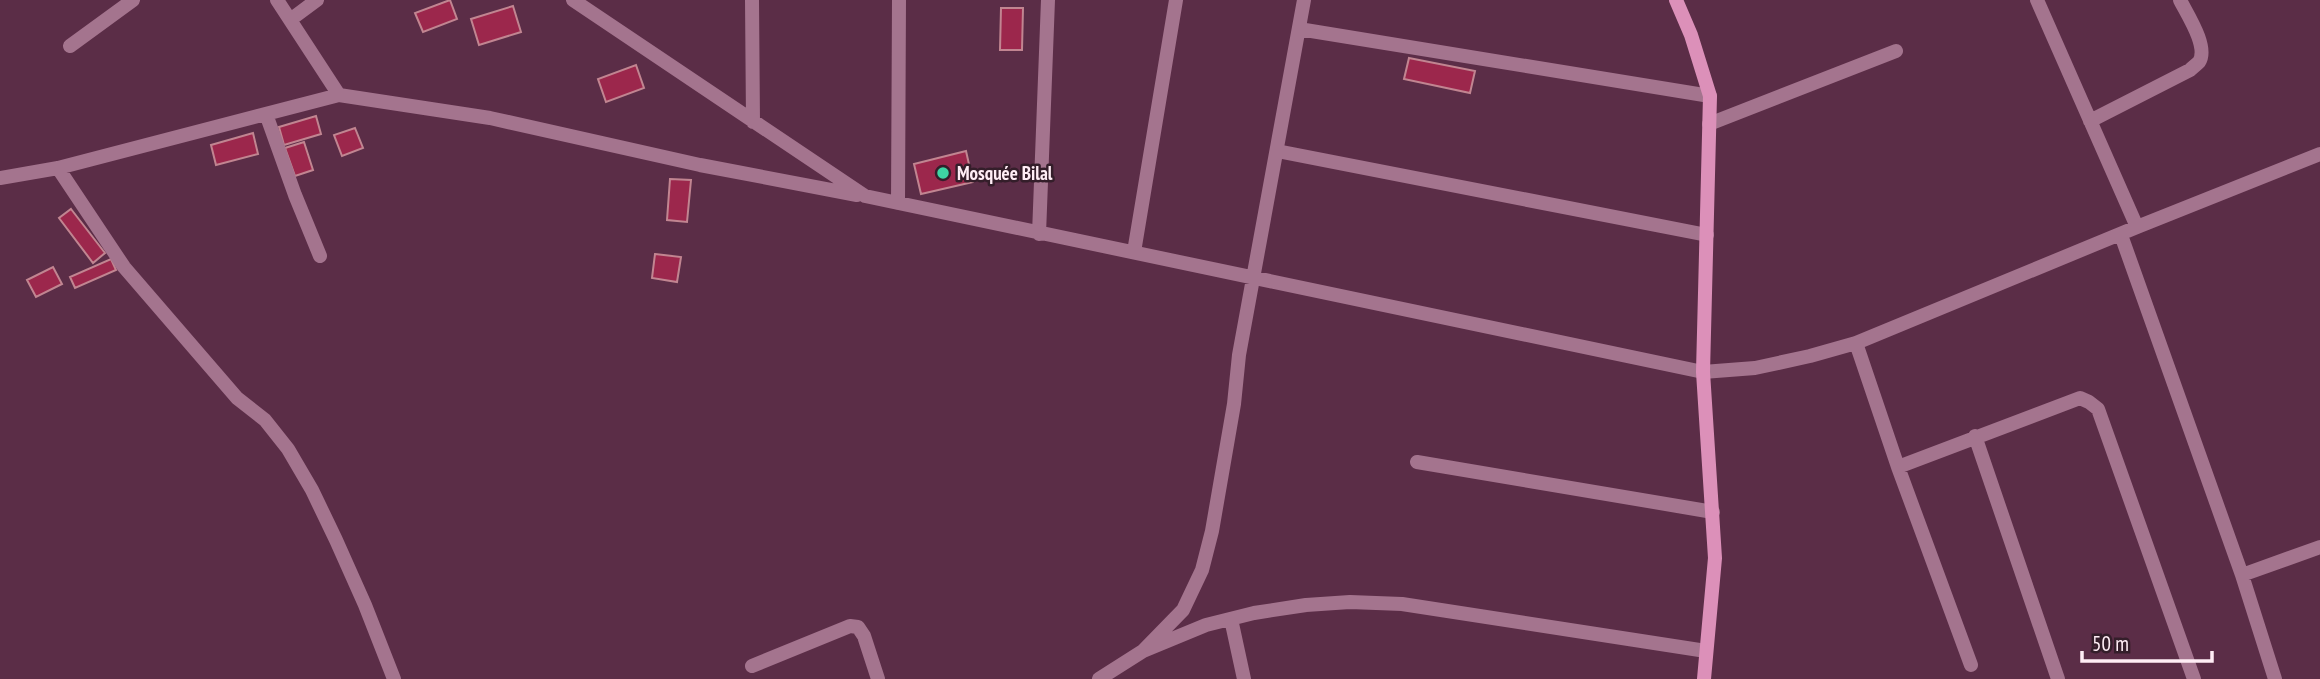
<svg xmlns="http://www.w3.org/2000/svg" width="2320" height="679" font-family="'PT Sans Narrow',sans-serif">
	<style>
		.building { fill: #9c274c; stroke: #c18591; stroke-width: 2 }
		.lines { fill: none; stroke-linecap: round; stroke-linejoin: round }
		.street { stroke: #a4748e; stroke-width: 14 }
		.secondary { stroke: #dc90b9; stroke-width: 14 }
		.poi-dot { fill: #3ed4a3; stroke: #341e2a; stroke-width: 2.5 }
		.labels { text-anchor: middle; stroke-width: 5; stroke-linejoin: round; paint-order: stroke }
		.poi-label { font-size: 19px; font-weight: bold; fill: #ffedf5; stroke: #341e2a; text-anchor: start }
	</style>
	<rect width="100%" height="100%" fill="#5b2d47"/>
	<path class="building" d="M450,0L457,19L423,32L415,13Z
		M513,6L521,32L479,45L471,19Z
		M1001,8H1023L1022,50H1000Z
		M1409,58L1475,71L1470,93L1404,79Z
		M636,65L644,88L606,102L598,79Z
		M316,116L321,134L284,145L279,127Z
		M355,128L363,148L342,156L334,135Z
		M253,133L258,154L216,165L211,145Z
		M304,142L313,170L295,176L285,148Z
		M966,151L973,182L921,194L914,164Z
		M670,179L691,180L687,222L667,220Z
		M71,209L105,253L93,263L59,218Z
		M655,254L681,257L677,282L652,278Z
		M111,259L116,270L75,288L70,277Z
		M53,267L62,284L36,297L27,280Z"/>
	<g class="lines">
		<path class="street" d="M277,0L339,95
			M573,0L865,196L1703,372L1755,368L1810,356L1856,343L2137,227L2320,154
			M752,0L753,122
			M2037,0L2137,227
			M290,20L317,0
			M1299,29L1710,96
			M70,46L133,0
			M266,114L295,195L320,256
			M2090,121L2190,70C2193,67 2196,65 2199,62C2209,47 2187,14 2180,0
			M1709,124L1896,51
			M1277,151L1707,235
			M58,168L124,267L237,398L265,420L288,449L312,490L336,540L365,605L394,679
			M0,178L58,168L339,95L490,118L700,165L857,195
			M898,203L899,0
			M1039,234L1048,0
			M2121,235L2242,575L2275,679
			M1134,252L1176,0
			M1856,343L1898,467L1971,665
			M1975,436L2058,679
			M1417,462L1713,512
			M1898,467L2080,398L2089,402L2098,409L2194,679
			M2242,575L2320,547
			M1231,619L1244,679
			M1143,651L1183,610L1202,570L1212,531L1234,404L1239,355L1304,0
			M752,666L850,626L858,627L864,636L878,679
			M1099,679L1143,651L1206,625L1254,613L1306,605L1350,602L1402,604L1706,651"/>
		<path class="secondary" d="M1676,0L1691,35L1710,96L1703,372L1715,558L1704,679"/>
	</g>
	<circle class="poi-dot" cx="943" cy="173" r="7"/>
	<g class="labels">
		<g class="poi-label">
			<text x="957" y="180">Mosquée Bilal</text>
		</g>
	</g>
	<path d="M2082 651v10h130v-10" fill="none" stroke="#ffedf5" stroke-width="3.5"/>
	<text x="2092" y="651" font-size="21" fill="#ffedf5" stroke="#341e2a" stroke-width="5" paint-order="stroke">50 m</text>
</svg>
